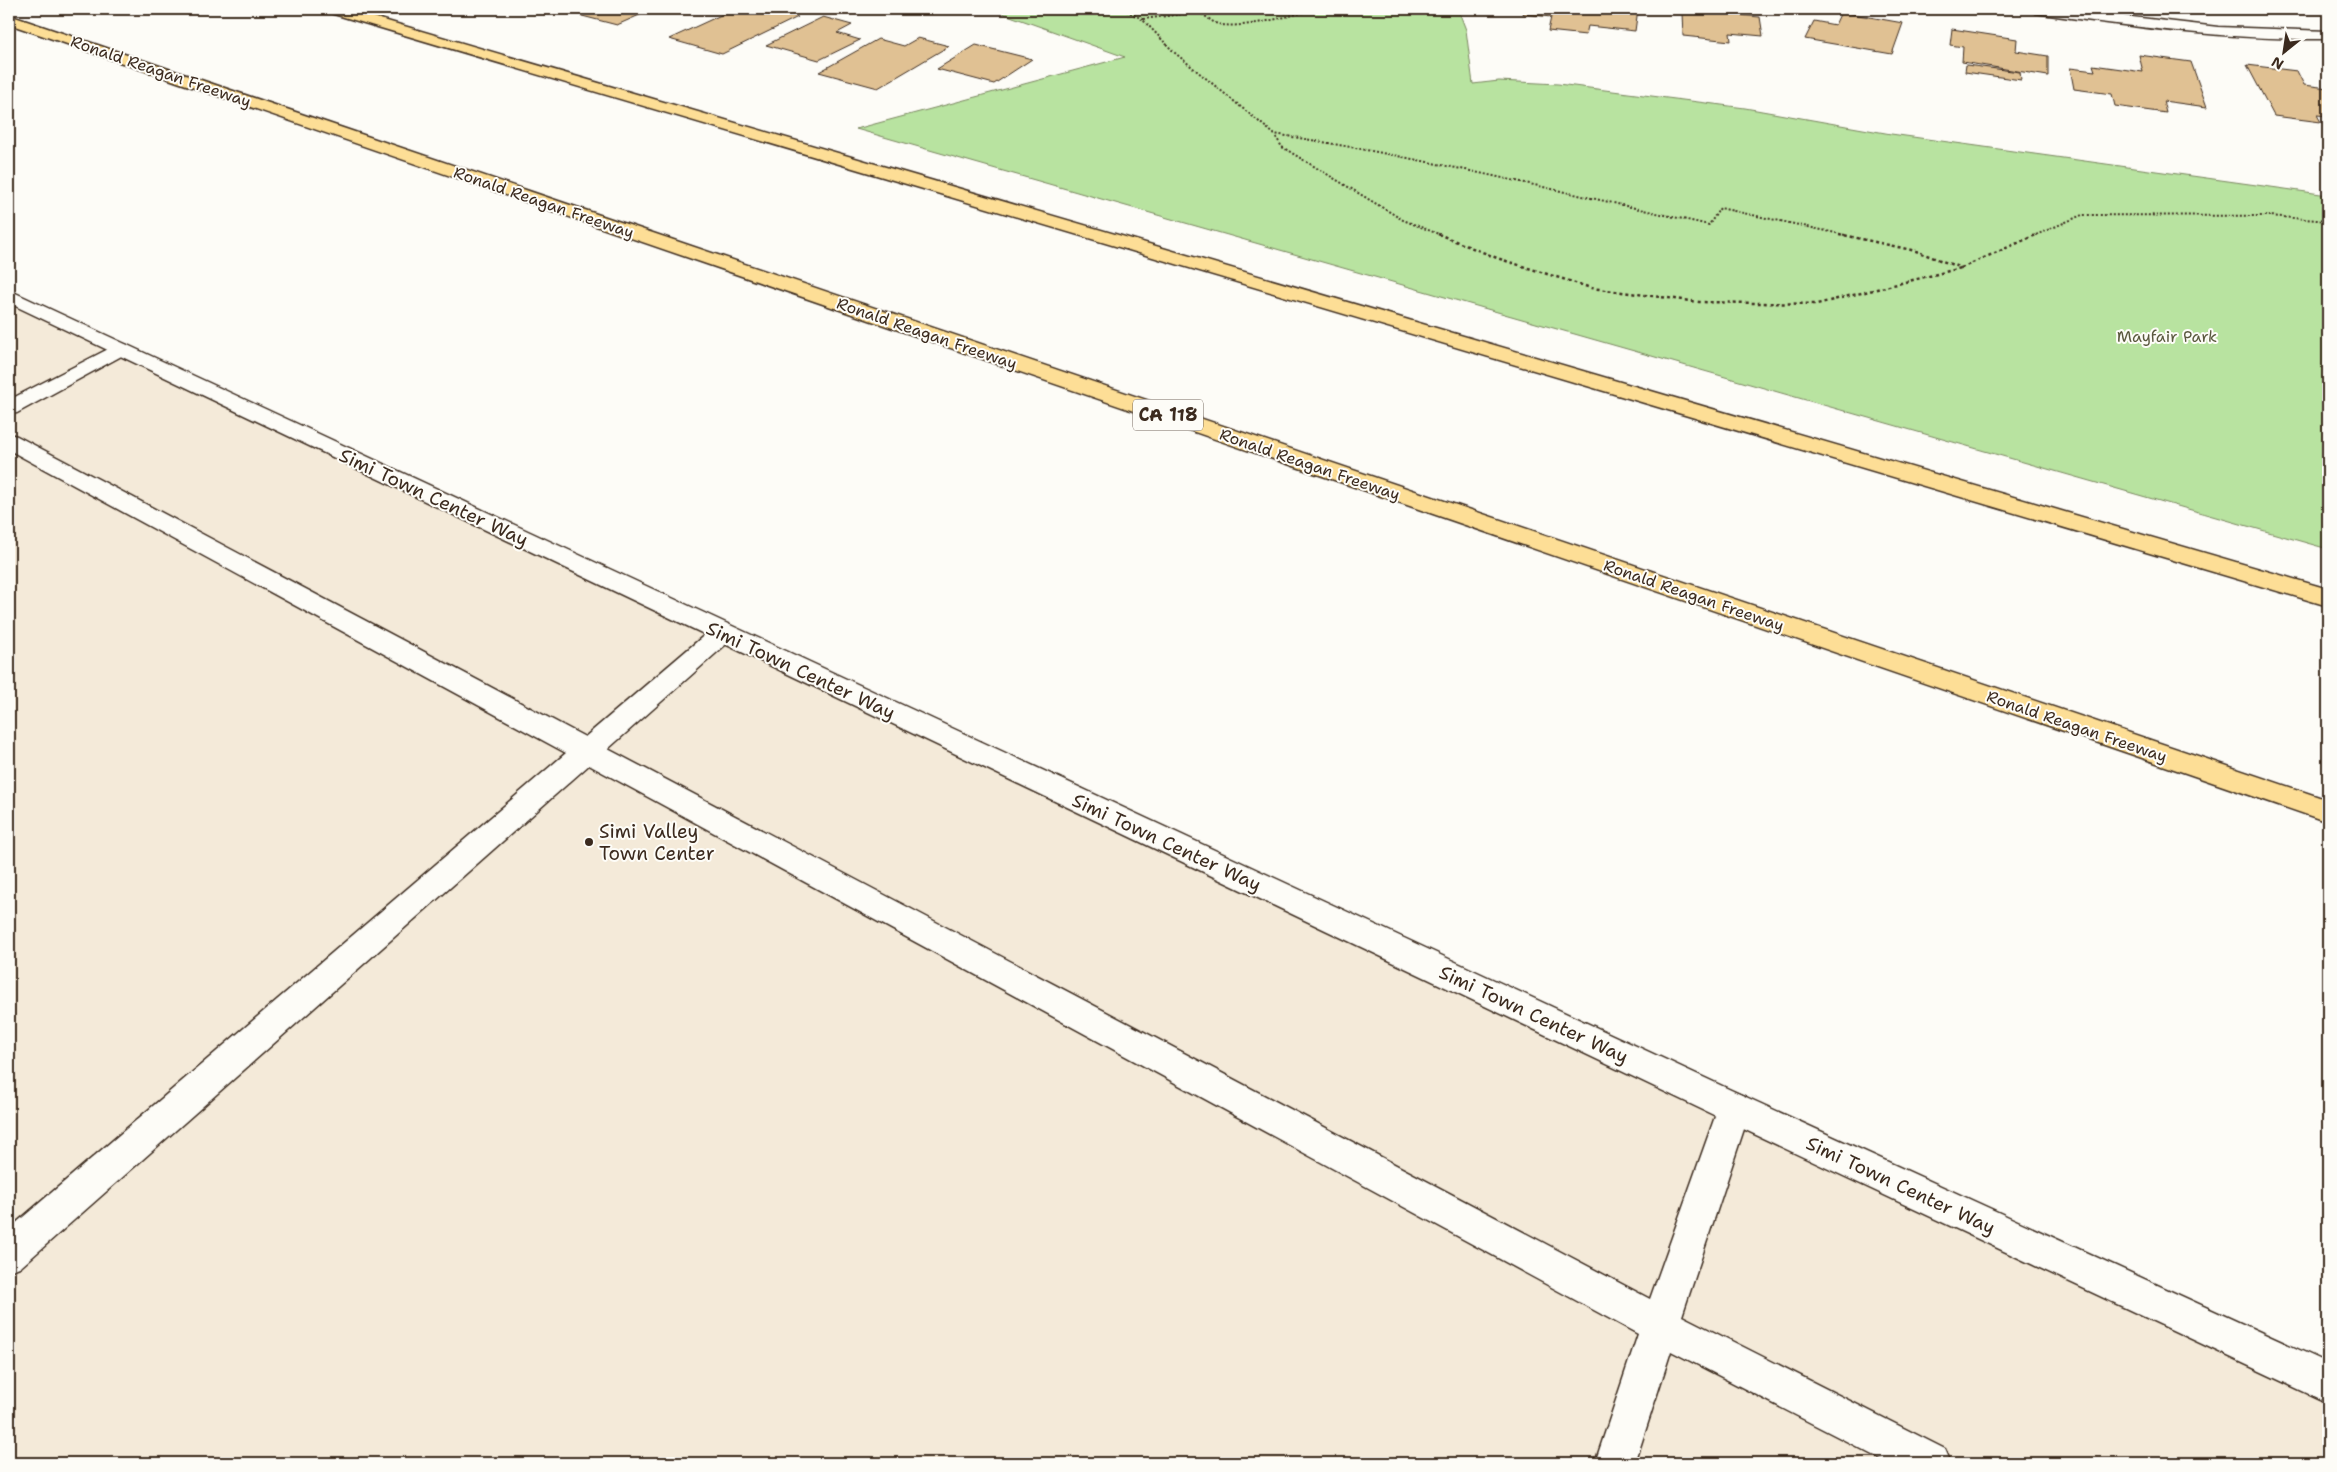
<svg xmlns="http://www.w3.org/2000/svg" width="2337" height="1472" font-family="'Shantell Sans',sans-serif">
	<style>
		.built { fill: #f4ead9 }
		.green { fill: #b8e3a0; stroke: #7a865f }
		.building { fill: #e0c193; stroke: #3b2a1e }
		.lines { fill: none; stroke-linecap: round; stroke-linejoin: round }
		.service-casing { stroke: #3b2a1e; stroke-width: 3 }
		.minor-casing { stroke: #3b2a1e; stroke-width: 3 }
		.tertiary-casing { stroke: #3b2a1e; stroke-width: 3 }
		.motorway-casing { stroke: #3b2a1e; stroke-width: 3 }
		.path-far1 { stroke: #3b2a1e; stroke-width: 2; stroke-dasharray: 2 2; stroke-linecap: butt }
		.path { stroke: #3b2a1e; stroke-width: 2.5; stroke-dasharray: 3 3; stroke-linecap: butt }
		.service { fill: #fdfcf7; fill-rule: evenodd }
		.minor { fill: #fdfcf7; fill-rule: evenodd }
		.tertiary { fill: #fdfcf7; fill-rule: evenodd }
		.motorway { fill: #fdde96; fill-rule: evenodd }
		.poi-dot { fill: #3b2a1e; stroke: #fdfcf7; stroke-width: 2 }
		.labels { text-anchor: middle; stroke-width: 4; stroke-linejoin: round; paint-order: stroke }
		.far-street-label { font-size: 16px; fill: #3b2a1e; stroke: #fdfcf7 }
		.far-park-label { font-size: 16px; fill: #5a583e; stroke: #fdfcf7 }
		.shield { fill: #fdfcf7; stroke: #75695f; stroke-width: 1 }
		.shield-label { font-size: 18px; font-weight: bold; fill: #3b2a1e }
		.street-label { font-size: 19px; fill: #3b2a1e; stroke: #fdfcf7 }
		.poi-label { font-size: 19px; fill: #3b2a1e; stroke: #fdfcf7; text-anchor: start }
	</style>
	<rect width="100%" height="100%" fill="#fdfcf7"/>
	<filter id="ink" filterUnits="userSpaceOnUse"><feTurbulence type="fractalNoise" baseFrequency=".02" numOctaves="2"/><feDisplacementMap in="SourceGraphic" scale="10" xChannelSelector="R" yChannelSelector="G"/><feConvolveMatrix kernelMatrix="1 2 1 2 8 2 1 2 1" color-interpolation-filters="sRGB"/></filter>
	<g filter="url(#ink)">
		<path class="built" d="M9,301L2328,1384V1463H9Z"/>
		<path class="green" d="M1004,9H1458L1466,30L1473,84L1499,81L1558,84L1745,108L1891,134L2328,195V549L856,129L1125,57L999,12Z"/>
		<path class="building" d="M563,9H653L617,25L559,10Z
			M734,9H776L773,10L798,17L722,54L669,39Z
			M1525,9H1638L1635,31L1588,26L1586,35L1548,31L1551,17L1523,14Z
			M1671,9H1715L1716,13L1760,17L1763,36L1730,33L1731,41L1683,36L1682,13L1671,12Z
			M1841,12L1903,23L1892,54L1805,39L1814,21L1835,25Z
			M823,17L852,25L837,33L860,40L819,60L766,45Z
			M1952,29L2017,39L2016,51L2048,56V76L1962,62L1963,47L1950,45Z
			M918,38L949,46L878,88L819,72L878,39L904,46Z
			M976,45L1032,59L994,84L937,69Z
			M2139,55L2191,62L2207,107L2163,101L2166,113L2115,106L2112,94L2074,89L2070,68L2095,71L2093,65L2143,72Z
			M1966,65L2020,72L2021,80L1965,72Z
			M2247,65L2297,71L2304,85L2328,88V116L2317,115L2321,122L2274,116Z"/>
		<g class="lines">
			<defs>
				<path id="service" d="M120,343L127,345L130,349L127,353L17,413L9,414V400Z
					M9,434L17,436L585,737L714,627L723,624L732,627L736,633L732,639L608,749L1650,1299L1722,1097L1734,1092L1746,1097L1751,1108L1682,1316L1945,1449L1951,1463H1889L1671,1351L1635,1463H1595L1638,1334L589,765L22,1266L9,1271V1229L566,753L9,450Z"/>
				<path id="minor" d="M2028,9H2063L2218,27L2328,31V39C2230,40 2132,27 2035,13Z"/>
				<path id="tertiary" d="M9,290L1746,1097L2328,1363V1403L1722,1119L9,303Z"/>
				<path id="motorway" d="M325,9H346L2328,589V606L327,12Z
					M9,15L2328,800V822L9,24Z"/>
			</defs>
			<use href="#service" class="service-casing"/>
			<use href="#minor" class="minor-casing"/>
			<use href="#tertiary" class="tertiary-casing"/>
			<use href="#motorway" class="motorway-casing"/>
			<path class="path-far1" d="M1123,9L1142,19L1175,53L1274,134
				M1143,19L1199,12C1204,15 1210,20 1215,23C1239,32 1293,14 1318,9
				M1441,235L1403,220L1282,147L1274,134C1421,157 1564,192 1709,225L1720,208L1845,235
				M2036,235L2082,215L2270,216L2328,221"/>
			<path class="path" d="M1438,234L1497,258L1591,288L1699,302L1817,304L1961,268
				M1839,234L1916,251L1961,268
				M1961,268L2038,234"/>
			<use href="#service" class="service"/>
			<use href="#minor" class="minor"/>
			<use href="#tertiary" class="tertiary"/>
			<use href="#motorway" class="motorway"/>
		</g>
	</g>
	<circle class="poi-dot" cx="589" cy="842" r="5"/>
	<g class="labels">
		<g class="far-street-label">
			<text transform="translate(161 71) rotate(19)" y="6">Ronald Reagan Freeway</text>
			<text transform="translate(544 202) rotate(19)" y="6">Ronald Reagan Freeway</text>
			<text transform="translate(927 333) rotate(19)" y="6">Ronald Reagan Freeway</text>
			<text transform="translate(1310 464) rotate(19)" y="6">Ronald Reagan Freeway</text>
			<text transform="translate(1694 595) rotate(19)" y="6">Ronald Reagan Freeway</text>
			<text transform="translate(2077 726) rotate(19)" y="6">Ronald Reagan Freeway</text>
		</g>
		<g class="far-park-label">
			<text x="2167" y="342">Mayfair Park</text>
		</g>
		<rect class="shield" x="1133" y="399.5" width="70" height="31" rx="4"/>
		<g class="shield-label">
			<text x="1168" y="421">CA 118</text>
		</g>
		<g class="street-label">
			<text transform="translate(434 497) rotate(25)" y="7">Simi Town Center Way</text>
			<text transform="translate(801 670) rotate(25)" y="7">Simi Town Center Way</text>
			<text transform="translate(1167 842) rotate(25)" y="7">Simi Town Center Way</text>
			<text transform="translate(1534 1014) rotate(25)" y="7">Simi Town Center Way</text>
			<text transform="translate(1901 1185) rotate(25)" y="7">Simi Town Center Way</text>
		</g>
		<g class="poi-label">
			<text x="599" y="838">Simi Valley<tspan x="599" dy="22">Town Center</tspan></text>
		</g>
	</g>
	<rect width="2337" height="1472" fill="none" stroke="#fdfcf7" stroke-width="30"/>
	<rect x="15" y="15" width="2307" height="1442" fill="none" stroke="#3b2a1e" stroke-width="2" filter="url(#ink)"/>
	<g transform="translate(2284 52) rotate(210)" stroke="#fdfcf7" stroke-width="4" paint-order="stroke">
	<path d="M0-4L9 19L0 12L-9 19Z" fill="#3b2a1e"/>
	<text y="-8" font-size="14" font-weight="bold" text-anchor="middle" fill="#3b2a1e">N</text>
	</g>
</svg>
